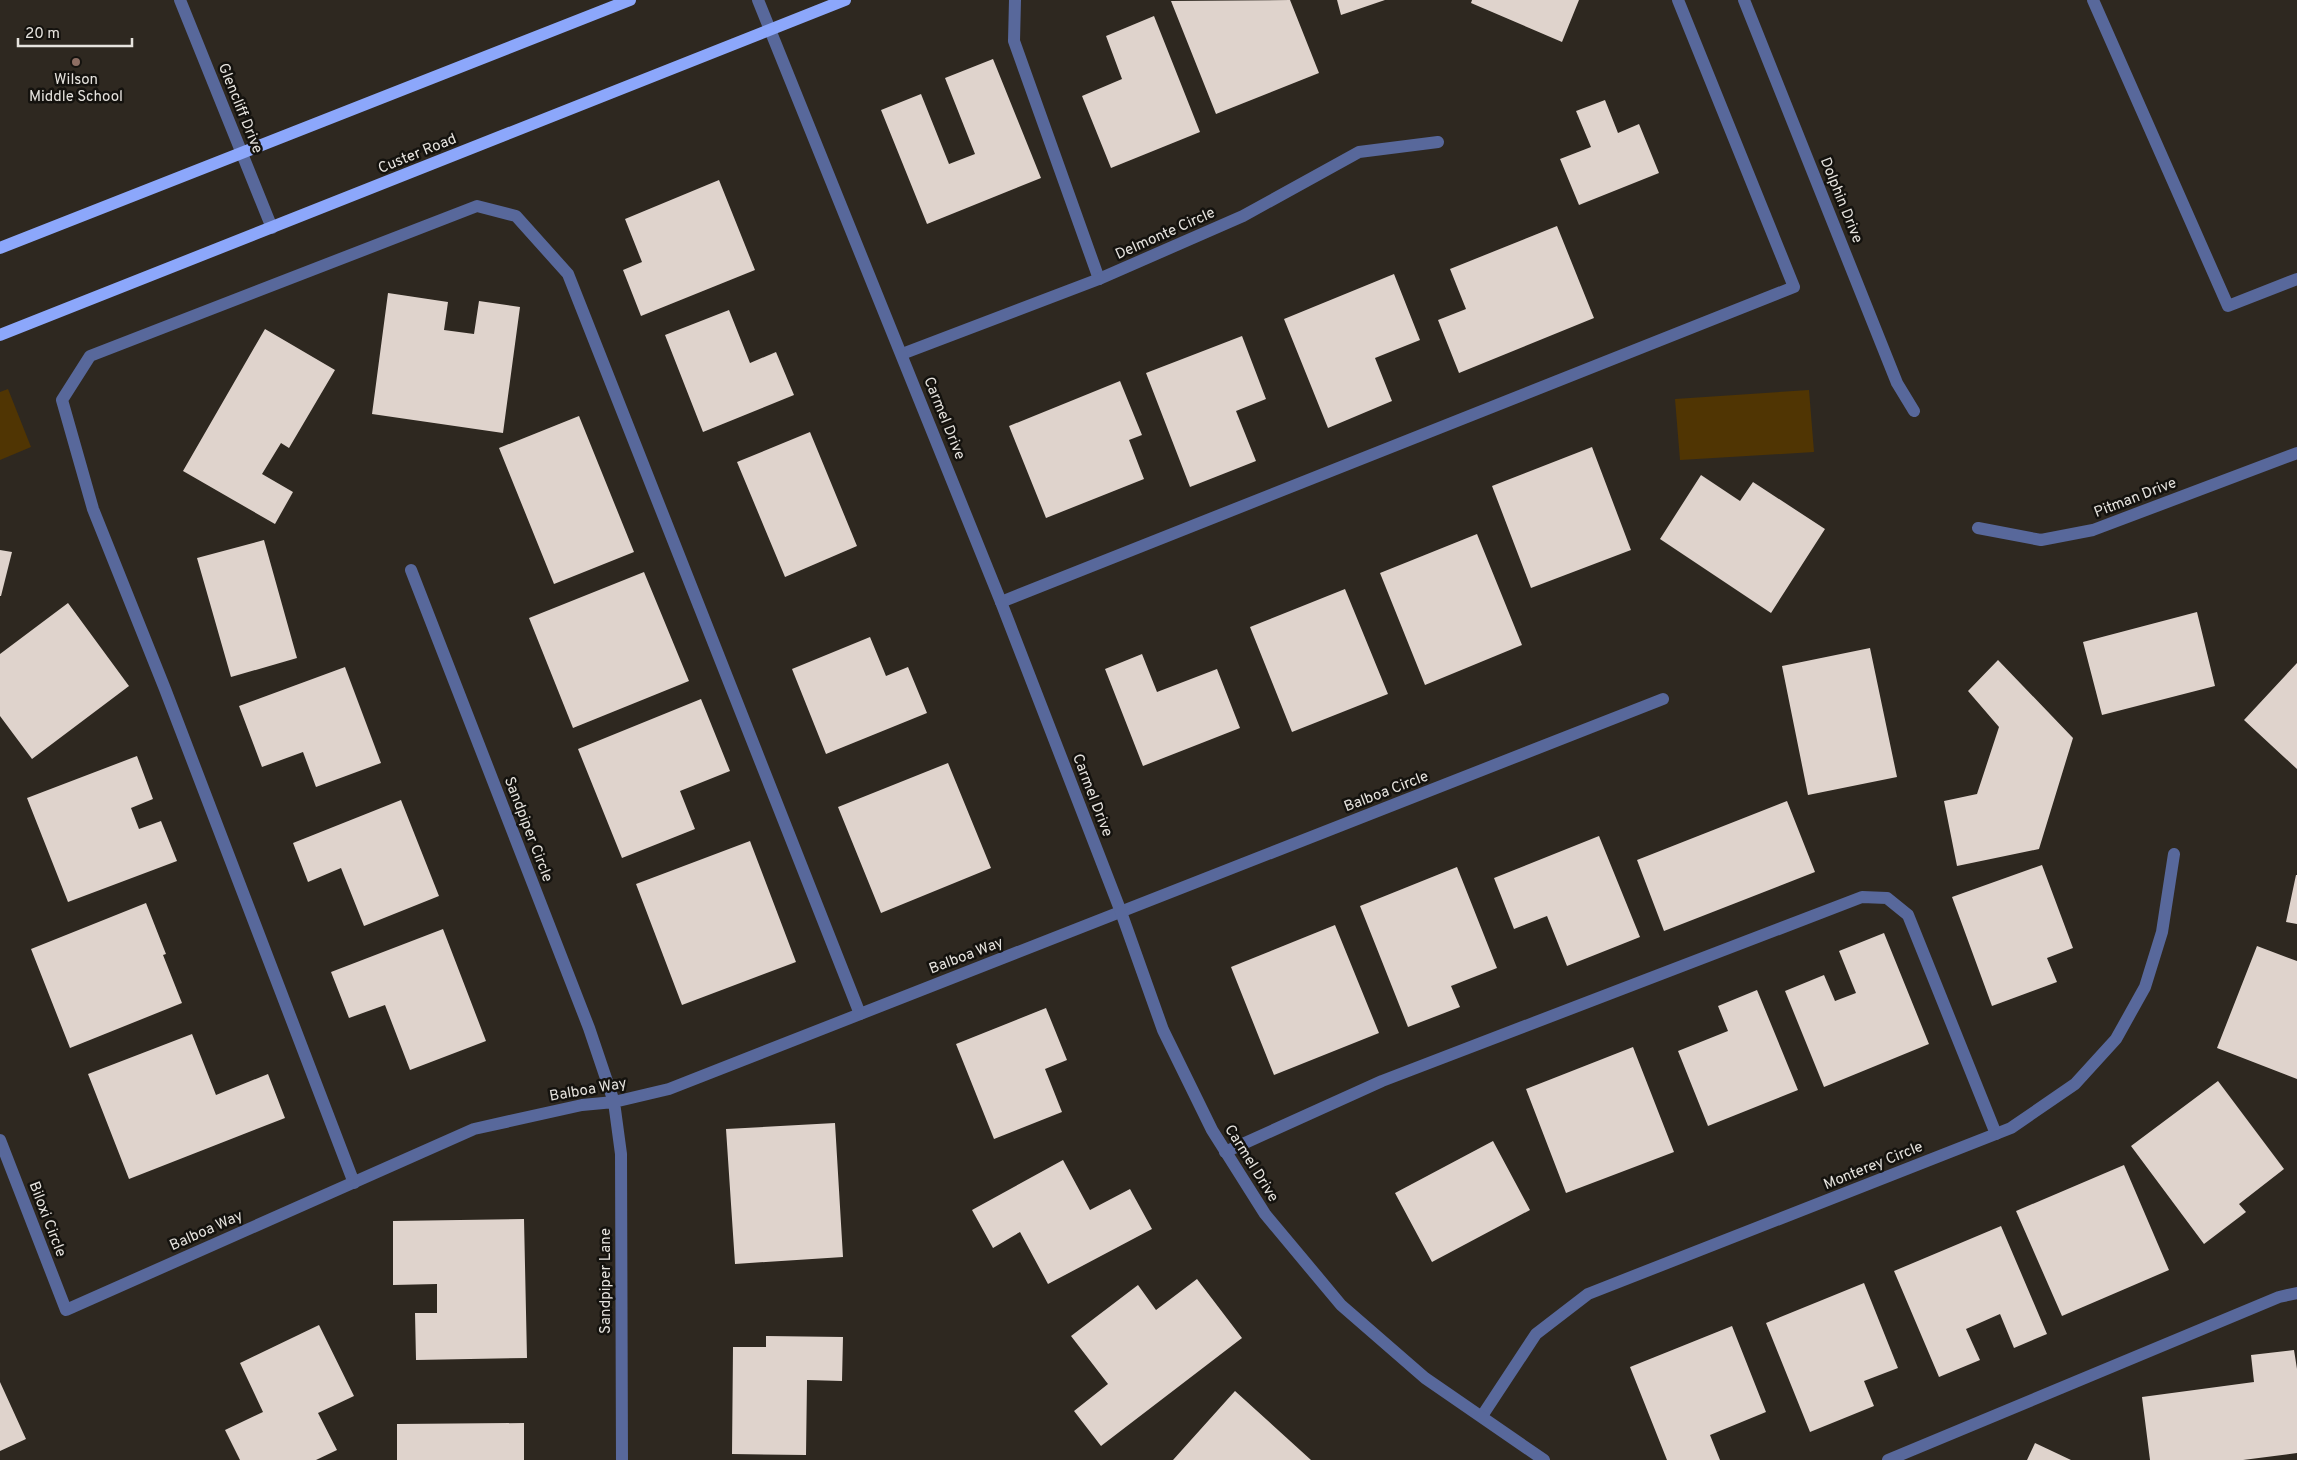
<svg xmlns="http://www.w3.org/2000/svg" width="2297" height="1460" font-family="Overpass,sans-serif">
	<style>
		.green { fill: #503503 }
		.building { fill: #dfd3cc }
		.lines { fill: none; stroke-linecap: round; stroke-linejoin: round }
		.service { stroke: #58689b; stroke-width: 12 }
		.minor { stroke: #58689b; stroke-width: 12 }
		.tertiary { stroke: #58689b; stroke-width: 12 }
		.primary { stroke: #8ca7fb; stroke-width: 12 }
		.education-dot { fill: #8d6e63; stroke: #14120e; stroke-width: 2 }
		.labels { text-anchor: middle; stroke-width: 5; stroke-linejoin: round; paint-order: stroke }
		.poi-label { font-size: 15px; fill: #e6e3de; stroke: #14120e }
		.street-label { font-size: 15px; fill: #e6e3de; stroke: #14120e }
	</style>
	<rect width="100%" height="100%" fill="#2e2820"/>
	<path class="green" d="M8,389L31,447L0,460V392Z
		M1809,390L1814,452L1680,460L1675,399Z"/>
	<path class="building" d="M1290,0L1319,73L1216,114L1171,1Z
		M1337,0H1385L1341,15Z
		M1472,0H1579L1562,42L1471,3Z
		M1154,16L1200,132L1111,168L1082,96L1122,79L1106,36Z
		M993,59L1041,178L927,224L881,110L921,94L949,164L975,154L945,78Z
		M1605,100L1618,133L1639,124L1659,173L1579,205L1560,159L1591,147L1576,111Z
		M719,180L755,270L641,316L623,270L642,262L625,219Z
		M1557,226L1594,318L1459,373L1438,320L1466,309L1450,269Z
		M1394,274L1420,340L1375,358L1392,401L1328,428L1284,319Z
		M388,293L448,302L444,330L474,334L479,301L520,307L503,433L372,414Z
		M729,310L750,363L776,352L794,395L703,432L665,335Z
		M265,329L335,370L289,448L281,443L262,474L293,492L275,524L183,471Z
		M1242,336L1266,399L1236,411L1256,461L1190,487L1146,373Z
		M1120,381L1142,435L1129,440L1144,479L1046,518L1009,426Z
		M579,416L634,552L554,584L499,448Z
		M810,432L857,546L785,577L737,462Z
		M1592,447L1631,550L1531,588L1492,486Z
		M1701,475L1740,501L1753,482L1825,529L1771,613L1660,539Z
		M1477,534L1522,645L1425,685L1380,573Z
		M264,540L297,658L231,677L197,558Z
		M0,550L12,552L1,596H0Z
		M644,572L689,681L573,728L529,618Z
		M1345,589L1388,694L1292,732L1250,627Z
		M68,603L129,686L32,759L0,716V654Z
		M2197,612L2215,686L2102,715L2083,642Z
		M870,637L886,676L908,667L927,713L826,754L792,669Z
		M1870,648L1897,777L1808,795L1782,666Z
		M1142,654L1157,692L1217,669L1240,728L1143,766L1105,669Z
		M1998,660L2073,738L2039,849L1957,866L1944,801L1977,794L1999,727L1968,691Z
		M2297,663V769L2244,720Z
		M345,667L381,763L316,787L303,752L262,767L239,706Z
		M701,699L730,771L680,791L695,829L622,858L578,749Z
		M137,756L153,799L131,808L139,829L161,821L177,861L68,902L27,798Z
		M948,763L991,868L881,913L838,807Z
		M401,800L439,896L364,926L341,868L308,882L293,843Z
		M1787,801L1815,872L1664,931L1637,860Z
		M1599,836L1640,937L1567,966L1547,916L1514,929L1494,878Z
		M750,841L796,962L682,1005L636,884Z
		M2042,865L2073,948L2047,958L2057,982L1992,1006L1952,897Z
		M1457,867L1497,968L1451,986L1460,1007L1408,1027L1360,906Z
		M2296,875H2297V924L2286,922Z
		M146,903L166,954L163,955L182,1003L70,1048L31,949Z
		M1335,925L1379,1033L1274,1075L1231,967Z
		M443,929L486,1041L410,1070L385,1005L349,1018L331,972Z
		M1884,933L1929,1044L1824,1087L1785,991L1824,975L1835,1001L1856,993L1839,951Z
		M2257,946L2297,961V1079L2217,1048Z
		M1757,990L1798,1090L1708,1126L1678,1051L1728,1031L1718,1006Z
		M1046,1008L1067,1060L1045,1069L1062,1112L994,1139L956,1044Z
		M192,1034L216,1095L268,1074L285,1118L129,1179L88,1074Z
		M1633,1047L1674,1152L1566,1193L1526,1089Z
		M2218,1081L2284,1169L2239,1204L2246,1212L2204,1244L2131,1146Z
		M835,1123L843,1257L735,1264L726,1129Z
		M1493,1141L1530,1210L1432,1262L1395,1193Z
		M1063,1160L1090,1210L1130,1189L1152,1229L1048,1284L1020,1232L993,1248L972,1210Z
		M2124,1165L2169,1270L2062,1316L2016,1211Z
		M524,1219L527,1358L416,1360L415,1313H437V1284L393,1285V1221Z
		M2001,1226L2047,1334L2014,1348L2000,1314L1966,1329L1980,1360L1939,1377L1894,1271Z
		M1197,1279L1242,1338L1101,1446L1074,1411L1108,1384L1071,1336L1138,1285L1156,1310Z
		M1864,1283L1898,1368L1864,1381L1874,1406L1810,1432L1766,1323Z
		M319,1325L354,1396L318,1413L337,1450L316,1460H240L225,1430L263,1412L240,1363Z
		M1732,1326L1766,1412L1710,1435L1720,1460H1667L1630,1367Z
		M766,1336L843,1337L842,1381L807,1380L806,1455L732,1454L733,1347H766Z
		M2294,1350L2297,1369V1453L2243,1460H2150L2142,1397L2254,1382L2251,1355Z
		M0,1382L26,1439L0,1451Z
		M1235,1391L1311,1460H1173Z
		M524,1423V1460H397V1424Z
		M2035,1443L2071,1460H2027Z"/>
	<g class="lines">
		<path class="service" d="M1015,0L1014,41L1099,279
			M2093,0L2228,306L2297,279
			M1001,602L1794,287L1678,0
			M1225,1152L1382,1081L1862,897L1887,898L1908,915L1996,1134
			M354,1183L165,689L93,509L62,400L90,356L477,206L516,216L568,274L860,1014
			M1888,1460L2279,1297L2297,1293"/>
		<path class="minor" d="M1744,0L1897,383L1914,411
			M902,354L1099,279L1243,216L1359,152L1438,142
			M1978,528L2041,540L2093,530L2297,453
			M411,570L589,1028L614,1102L621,1154L622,1460
			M0,1140L66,1310L474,1129L582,1105L614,1102L669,1089L1663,699
			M1482,1416L1536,1334L1588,1294L2011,1128L2075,1084L2116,1039L2145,987L2162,932L2174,854"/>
		<path class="tertiary" d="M180,0L272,228
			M758,0L1001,602L1121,912L1163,1030L1212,1130L1265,1214L1341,1305L1425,1378L1544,1460"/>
		<path class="primary" d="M0,248L630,0
			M0,335L845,0"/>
	</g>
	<circle class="education-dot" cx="76" cy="62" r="5"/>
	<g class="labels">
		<g class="poi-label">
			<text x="76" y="84">Wilson<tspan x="76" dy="17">Middle School</tspan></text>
		</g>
		<g class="street-label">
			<text transform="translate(241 108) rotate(68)" y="5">Glencliff Drive</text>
			<text transform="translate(417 153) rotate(-22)" y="5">Custer Road</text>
			<text transform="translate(1842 200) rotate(68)" y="5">Dolphin Drive</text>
			<text transform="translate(1165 233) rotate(-24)" y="5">Delmonte Circle</text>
			<text transform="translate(945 418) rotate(68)" y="5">Carmel Drive</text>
			<text transform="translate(2135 497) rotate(-21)" y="5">Pitman Drive</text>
			<text transform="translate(1386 791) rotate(-21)" y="5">Balboa Circle</text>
			<text transform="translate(1093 795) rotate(69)" y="5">Carmel Drive</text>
			<text transform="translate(529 829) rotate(69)" y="5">Sandpiper Circle</text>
			<text transform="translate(966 955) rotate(-21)" y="5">Balboa Way</text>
			<text transform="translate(588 1089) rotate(-10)" y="5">Balboa Way</text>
			<text transform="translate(1252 1163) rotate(58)" y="5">Carmel Drive</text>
			<text transform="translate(1873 1165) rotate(-22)" y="5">Monterey Circle</text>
			<text transform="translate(48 1219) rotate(69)" y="5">Biloxi Circle</text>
			<text transform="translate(206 1230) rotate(-24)" y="5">Balboa Way</text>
			<text transform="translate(605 1281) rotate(-90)" y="5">Sandpiper Lane</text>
		</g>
	</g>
	<path d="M18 38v8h114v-8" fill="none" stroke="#e6e3de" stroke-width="2.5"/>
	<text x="25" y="38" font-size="15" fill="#e6e3de" stroke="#14120e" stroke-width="4" paint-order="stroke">20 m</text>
</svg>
